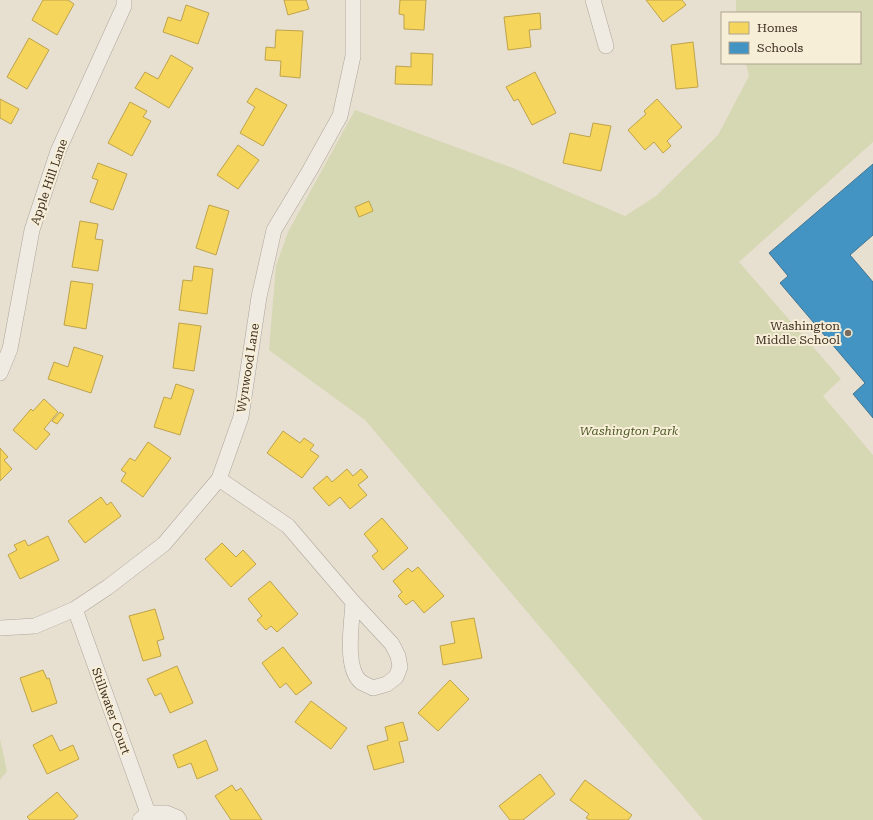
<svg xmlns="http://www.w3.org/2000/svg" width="873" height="820" font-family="'Roboto Serif',serif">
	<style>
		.green { fill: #d6d7b3 }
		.homes { fill: #f6d55c; stroke: #bea34a }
		.schools { fill: #4393c3; stroke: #417592 }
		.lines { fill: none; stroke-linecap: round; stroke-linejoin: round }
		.minor-casing { stroke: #ada599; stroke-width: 16 }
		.minor { stroke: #efebe3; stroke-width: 15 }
		.poi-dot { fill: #786c5e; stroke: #f7eed8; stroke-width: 1.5 }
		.labels { text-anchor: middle; stroke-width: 4; stroke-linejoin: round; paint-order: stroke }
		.street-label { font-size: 12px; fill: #3d2e20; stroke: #f7eed8 }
		.poi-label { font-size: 12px; fill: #3d2e20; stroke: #f7eed8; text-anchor: end }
		.park-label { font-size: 12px; font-style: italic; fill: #4d5a26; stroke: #f7eed8 }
	</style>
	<rect width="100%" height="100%" fill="#e7e0d1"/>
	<path class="green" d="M736,0H873V142L739,262L841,379L823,396L873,455V820H703L365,420L269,350L276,266L288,232L355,110L513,168L625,216L656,196L718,135L749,76L746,63H860V13H736Z
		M0,739L7,771L0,780Z"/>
	<path class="homes" d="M43,0H68L74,4L57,35L32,20Z
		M284,0H306L309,9L288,15Z
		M400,0H426L424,30L404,29V15L399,14Z
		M646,0H682L686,5L663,22Z
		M186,5L209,13L198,44L163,32L168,17L181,21Z
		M540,13L541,29L529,30L531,47L508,50L504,17Z
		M276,30L303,31L300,78L280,76L281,61L265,60L266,47L275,48Z
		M29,38L49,50L27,89L7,77Z
		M693,42L698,87L676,89L671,45Z
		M411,53L433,54L432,85L395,84L396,66L411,67Z
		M171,55L193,68L169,108L135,88L145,72L158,79Z
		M535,72L556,113L532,125L518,99L514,101L506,87Z
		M256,88L287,105L263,146L240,133L255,107L247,102Z
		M0,99L19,109L11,124L0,118Z
		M657,99L682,127L667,141L671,146L663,153L654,142L645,150L628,130L646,114L644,111Z
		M130,102L147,111L143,117L151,121L132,156L108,143Z
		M593,123L611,126L601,171L563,163L570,133L590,137Z
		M238,145L259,160L238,189L217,175Z
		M98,163L127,174L113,210L90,202L98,180L92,178Z
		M369,201L373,211L359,217L355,207Z
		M209,205L229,211L216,255L196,248Z
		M80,221L98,224L95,239L103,240L98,271L72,267Z
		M194,266L213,269L207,314L179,310L183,280L192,281Z
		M71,281L93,284L86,329L64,325Z
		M179,323L201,326L194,371L173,368Z
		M74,347L103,356L91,393L48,379L54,362L68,367Z
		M176,384L194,390L180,435L154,427L164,397L171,399Z
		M44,399L58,412L44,429L50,434L36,450L13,430L31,409L33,411Z
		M60,412L64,415L57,424L52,421Z
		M283,431L300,443L304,438L314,445L310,450L319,456L302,478L267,453Z
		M148,442L171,458L143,497L121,481L126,473L121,470L130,458L135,461Z
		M0,448L8,457L4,460L12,469L0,481Z
		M347,469L353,476L361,469L368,477L358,485L367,495L350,509L340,497L329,506L313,488L327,476L332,482Z
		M101,497L107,505L111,502L121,516L85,543L68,521Z
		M382,518L408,548L383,570L372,556L378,551L364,534Z
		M48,536L59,560L20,579L8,555L17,550L14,545L25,540L28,546Z
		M222,543L236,557L243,550L256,564L231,587L205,559Z
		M418,567L444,596L424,613L413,600L406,605L398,596L402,592L393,581L408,568L412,572Z
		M270,581L298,614L277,632L271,626L266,630L257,620L262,616L248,599Z
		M155,609L164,639L157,641L161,656L143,661L129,616Z
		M474,618L482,658L443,665L440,646L455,643L451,622Z
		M283,647L312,683L296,695L286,683L280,688L262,663Z
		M177,666L193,703L170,713L161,693L155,696L147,679Z
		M43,670L47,679L49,678L57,703L32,712L20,678Z
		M450,680L469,699L438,731L418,713Z
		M311,701L347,728L331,749L295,722Z
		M403,722L408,740L399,742L404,762L374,770L367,746L388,740L385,727Z
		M52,735L60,751L73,745L79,759L47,774L33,745Z
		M206,740L218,770L197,779L191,763L178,768L173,755Z
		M540,774L555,794L523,820H510L499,806Z
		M585,780L632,815L628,820H590L586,818L589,814L570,800Z
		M232,785L236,791L241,788L262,820H231L215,796Z
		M57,792L78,816L73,820H30L27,817Z"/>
	<path class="schools" d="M873,164V235L850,255L873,282V418L853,394L865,383L780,283L788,276L769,253Z"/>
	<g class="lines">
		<defs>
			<path id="minor" d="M593,0L606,46
				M0,373L10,349L32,230L58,151L124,6V0
				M219,479L288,526L353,602L392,644L398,656L400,667L396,677L387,684L373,688C369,686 364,684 361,682C344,668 352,623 353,602
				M75,609L148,813
				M0,628L35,626L75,609L108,587L164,544L219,479L241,417L259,297L274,230L310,170L340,116L353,56V0
				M140,820L148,813H166L178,818L179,820"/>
		</defs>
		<use href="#minor" class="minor-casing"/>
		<use href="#minor" class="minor"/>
	</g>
	<circle class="poi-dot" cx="848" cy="333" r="4"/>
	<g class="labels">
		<g class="street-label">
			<text transform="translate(49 182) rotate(-71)" y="4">Apple Hill Lane</text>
			<text transform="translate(248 368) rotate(-81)" y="4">Wynwood Lane</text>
			<text transform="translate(111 711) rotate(70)" y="4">Stillwater Court</text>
		</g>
		<g class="poi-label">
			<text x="840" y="330">Washington<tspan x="840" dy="14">Middle School</tspan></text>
		</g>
		<g class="park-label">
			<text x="629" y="435">Washington Park</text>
		</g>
	</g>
	<rect x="721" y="12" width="140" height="52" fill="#f7eed8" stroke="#ada18e"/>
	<rect x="729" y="22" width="20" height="12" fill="#f6d55c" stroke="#ada18e"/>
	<text x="757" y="32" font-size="12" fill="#3d2e20">Homes</text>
	<rect x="729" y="42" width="20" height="12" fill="#4393c3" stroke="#ada18e"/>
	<text x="757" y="52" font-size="12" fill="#3d2e20">Schools</text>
</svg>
